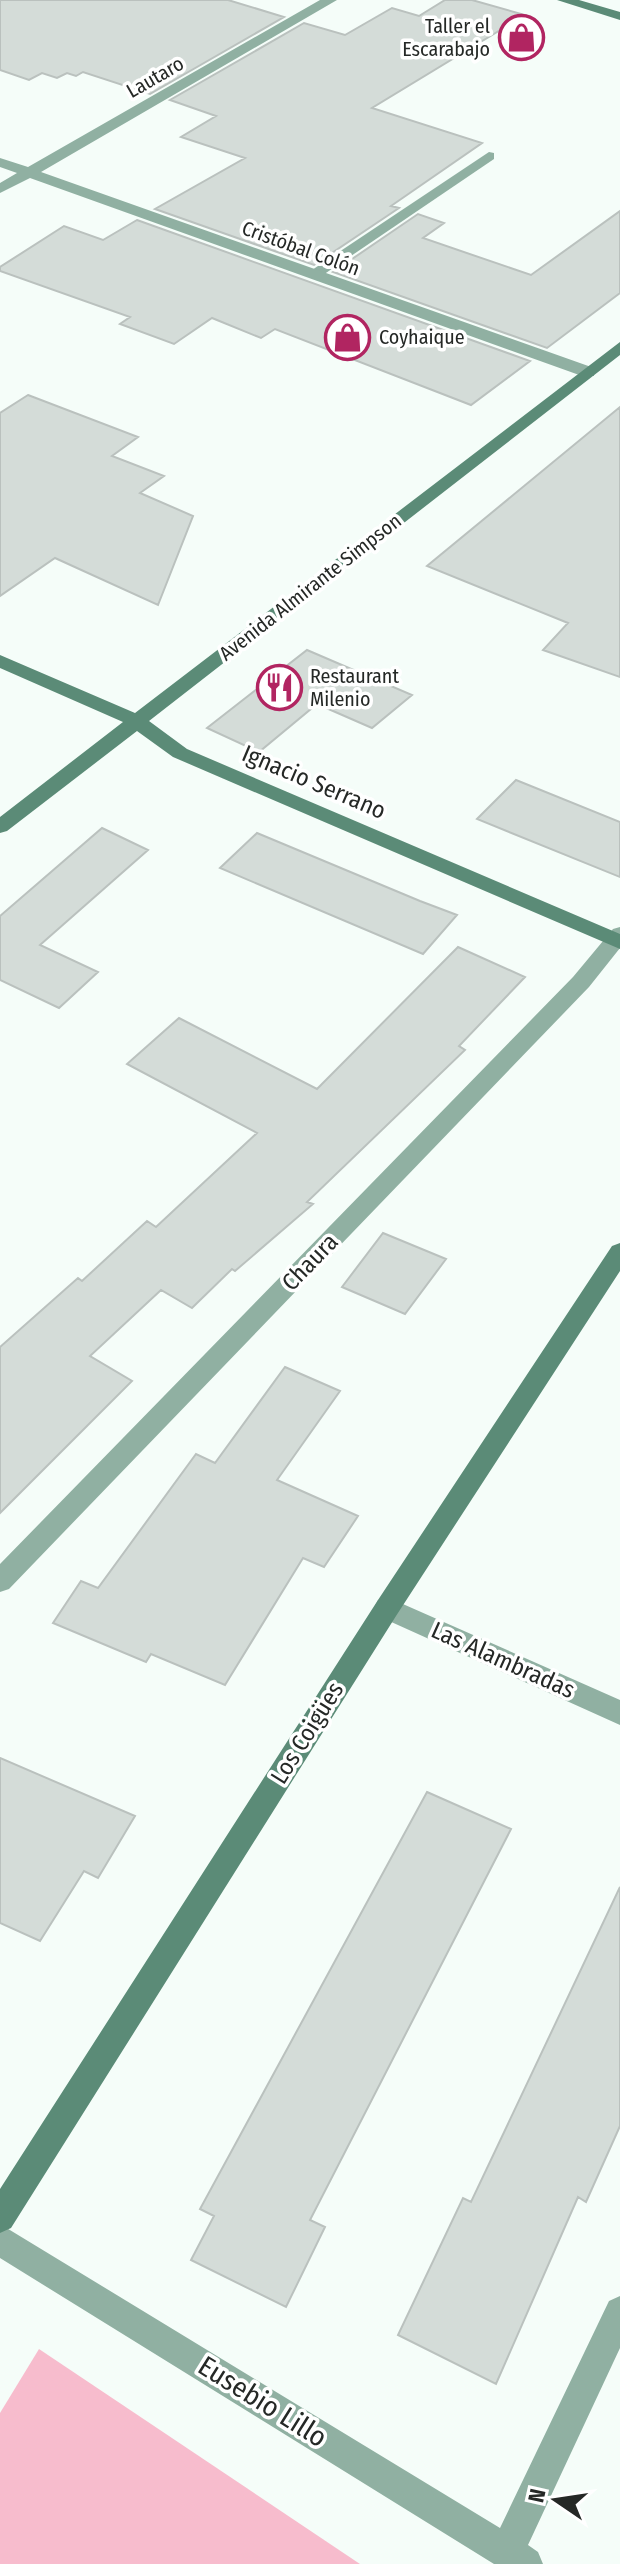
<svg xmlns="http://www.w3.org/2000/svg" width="620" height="2564" font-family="'Fira Sans Condensed',sans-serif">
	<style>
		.green { fill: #f7bccd }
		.building { fill: #d4dcd8; stroke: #bac1be; stroke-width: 2 }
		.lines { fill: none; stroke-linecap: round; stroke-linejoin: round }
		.lane { fill: #90b0a2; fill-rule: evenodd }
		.street { fill: #90b0a2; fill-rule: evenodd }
		.secondary { fill: #5b8b77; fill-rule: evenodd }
		.labels { text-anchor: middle; stroke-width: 7; stroke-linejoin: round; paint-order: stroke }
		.far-poi-label { font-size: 20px; fill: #252826; stroke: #fff; text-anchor: start }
		.far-street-label { font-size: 20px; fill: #252826; stroke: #fff }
		.street-label { font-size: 24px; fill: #252826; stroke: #fff }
		.near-street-label { font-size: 28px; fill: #252826; stroke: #fff }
	</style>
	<rect width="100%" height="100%" fill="#f5fdf9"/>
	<path class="green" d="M39,2349L360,2564H0V2413Z"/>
	<path class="building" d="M0,0H228L284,17L150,94L83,72L76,76L67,73L57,78L42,73L29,80L0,70Z
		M445,0H472L525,15L372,108L482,143L391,206L399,208L314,265L155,209L245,158L181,137L216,116L170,100L304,23L345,35L392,8L419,16Z
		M620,211V293L547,348L333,272L418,214L444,223L423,238L531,275Z
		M137,220L530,361L471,405L275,329L261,338L212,318L174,344L120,324L130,317L0,271V267L64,226L103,240Z
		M28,395L138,437L112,456L164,476L140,493L193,516L158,605L55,558L0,596V413Z
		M620,407V677L543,650L568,623L427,566Z
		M307,650L412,695L372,728L317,704L259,752L207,728Z
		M516,780L620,822V877L477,819Z
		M102,828L148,850L40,945L98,972L59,1008L0,980V916Z
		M257,833L420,901L457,915L423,954L220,868Z
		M458,947L525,977L459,1046L465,1050L307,1202L313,1204L235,1271L232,1269L192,1308L161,1290L90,1356L132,1381L0,1513V1347L78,1278L82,1281L147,1221L156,1227L257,1133L127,1064L179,1018L317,1089Z
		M383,1233L446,1259L405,1314L342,1287Z
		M285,1367L340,1391L277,1480L358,1516L324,1567L303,1558L225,1685L151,1654L146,1662L53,1623L81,1581L98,1588L196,1454L215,1463Z
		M0,1758L135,1816L98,1878L84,1871L40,1941L0,1923Z
		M427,1792L511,1829L310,2220L325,2227L286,2307L191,2260L214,2216L200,2209Z
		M620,1887V2126L586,2202L578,2197L496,2384L398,2335L463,2198L471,2202Z"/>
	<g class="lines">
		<path class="lane" d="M489,152L494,153V159L320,277L306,274Z"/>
		<path class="street" d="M320,0H337L41,172L594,368V376H582L30,178L0,193V183L17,173L0,167V158L28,167Z
			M620,927V948L589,987L9,1589L0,1592V1564L573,977L613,929Z
			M387,1597L620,1700V1725L378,1616L374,1608L378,1600Z
			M0,2224L500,2528L609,2301L620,2296V2348L528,2545L538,2552L543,2564H494L0,2258Z"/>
		<path class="secondary" d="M557,0H579L620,12V20Z
			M620,342V355L149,721L187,749L620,934V949L173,757L137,731L7,831L0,833V817L123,722L0,668V655L135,713Z
			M620,1243V1271L396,1616L11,2228L0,2233V2189L378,1600L612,1246Z"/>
	</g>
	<defs>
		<symbol id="shop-ring" viewBox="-11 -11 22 22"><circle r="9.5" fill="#fff" stroke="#b12561" stroke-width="1.5"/><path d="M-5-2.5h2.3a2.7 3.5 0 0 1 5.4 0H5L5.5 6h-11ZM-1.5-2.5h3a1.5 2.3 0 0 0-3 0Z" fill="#b12561"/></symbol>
		<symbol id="restaurant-ring" viewBox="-11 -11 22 22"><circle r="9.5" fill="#fff" stroke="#b12561" stroke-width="1.5"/><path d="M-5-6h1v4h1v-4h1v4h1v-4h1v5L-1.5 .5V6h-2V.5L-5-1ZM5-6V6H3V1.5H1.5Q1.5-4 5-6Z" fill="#b12561"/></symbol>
	</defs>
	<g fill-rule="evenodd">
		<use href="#shop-ring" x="496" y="12" width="51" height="51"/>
		<use href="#shop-ring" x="322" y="312" width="51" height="51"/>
		<use href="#restaurant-ring" x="254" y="662" width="51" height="51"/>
	</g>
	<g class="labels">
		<g class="far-poi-label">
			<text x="490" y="33" text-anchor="end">Taller el<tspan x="490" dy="23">Escarabajo</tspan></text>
			<text x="379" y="344">Coyhaique</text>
			<text x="310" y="683">Restaurant<tspan x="310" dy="23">Milenio</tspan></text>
		</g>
		<g class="far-street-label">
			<text transform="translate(155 77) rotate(-30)" y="7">Lautaro</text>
			<text transform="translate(301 248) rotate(20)" y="7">Cristóbal Colón</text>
			<text transform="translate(310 587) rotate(-38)" y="7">Avenida Almirante Simpson</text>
		</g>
		<g class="street-label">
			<text transform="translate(314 782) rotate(23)" y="8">Ignacio Serrano</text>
			<text transform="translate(310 1262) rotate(-46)" y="8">Chaura</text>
			<text transform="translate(503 1660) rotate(24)" y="8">Las Alambradas</text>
			<text transform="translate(307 1733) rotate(-58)" y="8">Los Coigües</text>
		</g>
		<g class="near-street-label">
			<text transform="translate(263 2401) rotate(32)" y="10">Eusebio Lillo</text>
		</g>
	</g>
	<g transform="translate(556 2500) rotate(283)" stroke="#ffffff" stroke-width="6" paint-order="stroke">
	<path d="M0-6L14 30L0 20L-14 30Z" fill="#252826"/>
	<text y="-12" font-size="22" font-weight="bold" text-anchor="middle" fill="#252826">N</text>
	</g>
</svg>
